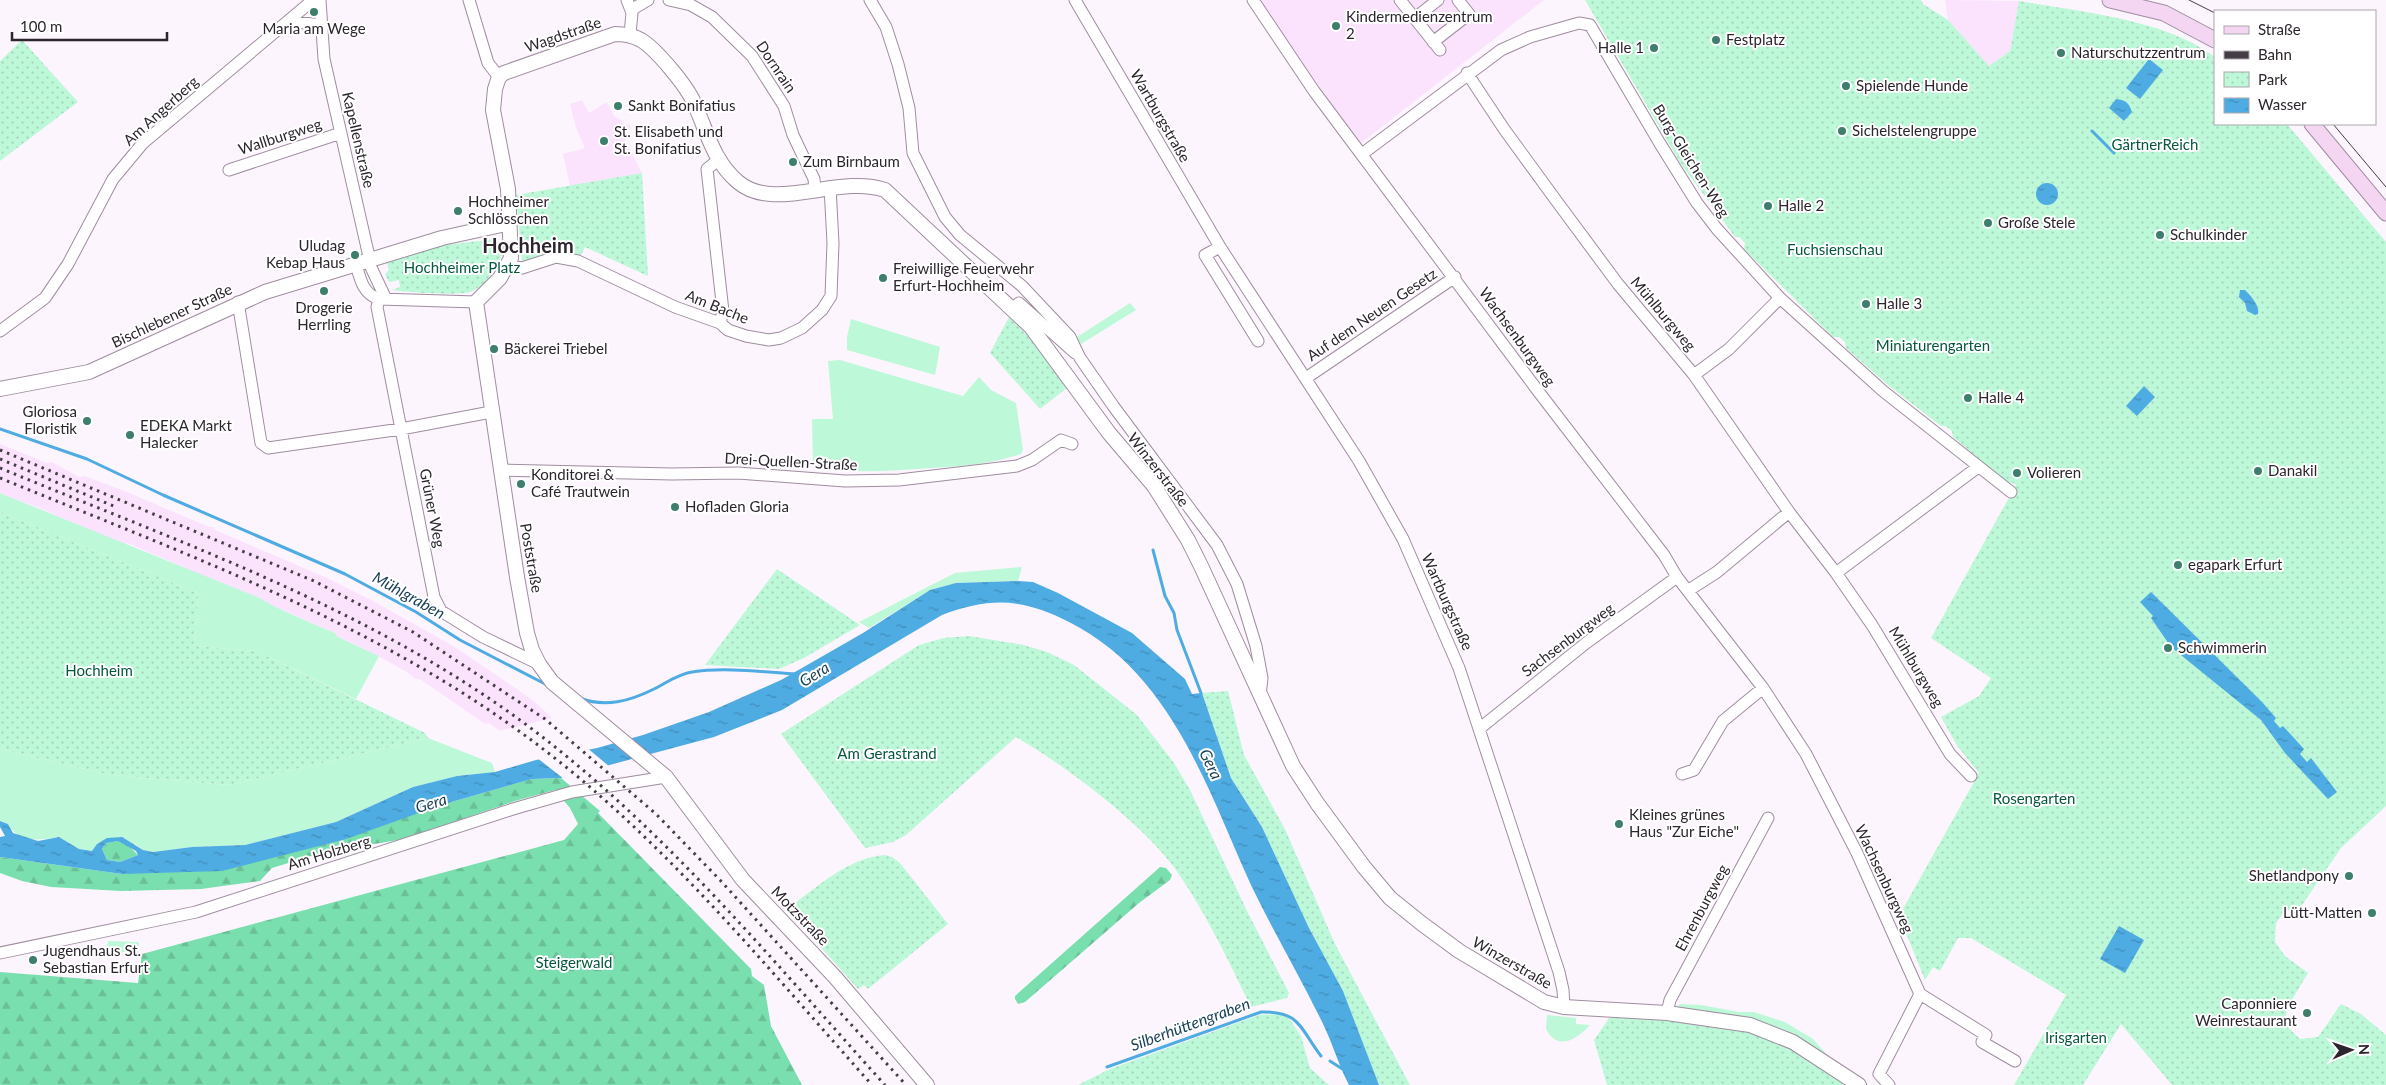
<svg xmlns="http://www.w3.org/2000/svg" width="2386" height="1085" font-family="Lato,sans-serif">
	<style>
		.built { fill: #fbe2fd }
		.grass { fill: #bdf8d8 }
		.forest { fill: url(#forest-firs) }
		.park { fill: url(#park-dots) }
		.water { fill: url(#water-ripples); fill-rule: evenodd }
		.pier { fill: #fdf5fd }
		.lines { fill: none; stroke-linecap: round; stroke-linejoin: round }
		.stream { stroke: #4eace3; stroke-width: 3 }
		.minor-casing { stroke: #9f8da0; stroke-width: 13 }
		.tertiary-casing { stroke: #9f8da0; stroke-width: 16 }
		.secondary-casing { stroke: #9f8da0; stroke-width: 17 }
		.minor { stroke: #fff; stroke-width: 11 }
		.tertiary { stroke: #fff; stroke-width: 14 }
		.secondary { stroke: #f4d6f2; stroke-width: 15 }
		.tram { stroke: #453d45; stroke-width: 1 }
		.rail { stroke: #453d45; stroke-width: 3; stroke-dasharray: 2.5 5; stroke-linecap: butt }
		.poi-dot { fill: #3e7e6c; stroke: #fff; stroke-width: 2 }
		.labels { text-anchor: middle; stroke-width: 4; stroke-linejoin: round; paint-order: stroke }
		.poi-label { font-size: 15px; fill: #2c252d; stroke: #fff; text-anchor: start }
		.street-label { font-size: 15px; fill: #2c252d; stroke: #fff }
		.park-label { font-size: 15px; fill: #04593b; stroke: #fff }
		.water-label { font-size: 16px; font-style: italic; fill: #173f56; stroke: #fff }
		.district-label { font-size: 20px; font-weight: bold; fill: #2c252d; stroke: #fff }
	</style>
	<defs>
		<pattern id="forest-firs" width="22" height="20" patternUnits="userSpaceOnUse" patternTransform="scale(1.25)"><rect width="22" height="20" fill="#7adfae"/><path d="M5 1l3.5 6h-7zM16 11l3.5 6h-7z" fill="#6abf96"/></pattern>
		<pattern id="park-dots" width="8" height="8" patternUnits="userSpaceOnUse" patternTransform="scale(1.25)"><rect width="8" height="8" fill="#bdf8d8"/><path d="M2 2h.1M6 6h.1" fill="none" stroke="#a3d4ba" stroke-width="1.8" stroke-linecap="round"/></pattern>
		<pattern id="water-ripples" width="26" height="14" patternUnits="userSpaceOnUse" patternTransform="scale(1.25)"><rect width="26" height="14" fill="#4eace3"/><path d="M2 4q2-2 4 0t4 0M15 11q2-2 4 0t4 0" fill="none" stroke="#418cb8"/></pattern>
	</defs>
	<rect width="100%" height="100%" fill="#fdf5fd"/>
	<path class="built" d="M1258,0H1544L1360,144Z
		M1945,0L2019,1L2010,51L1989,66L1948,20Z
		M582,100L589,113L607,102L614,116L621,120L624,126L629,124L631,128L622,134L642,173L570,186L563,154L585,148L576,128L570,104Z
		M0,444L47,463L52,462L79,477L85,476L127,492L209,527H214L215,530L325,577L373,601L455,647L534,701L552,718L500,731L489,723L485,724L420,679H415L407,672L363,648L338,637L335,633L210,578L186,570L184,567L127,543L123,545L42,509L0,493Z"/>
	<path class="grass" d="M1130,303L1136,310L1081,344L1077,337Z
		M851,319L940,347L935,375L847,350V337Z
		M840,360L963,396L979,377L991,390L1016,403L1023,450L1021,454C991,464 962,466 931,468C891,471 853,474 813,467L812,419H833L828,361Z
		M0,493L262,599C265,604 324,628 335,633L338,637L379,656L356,699L256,651L195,646L198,593L0,512Z
		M1022,567L1018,581L956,583L930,590L869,628L859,622L955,573Z
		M428,738L492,763L495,772L457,776L413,787L336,822L245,845L192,847L153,852L143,850L135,844H97L93,851L79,849L59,837C39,840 19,844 8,824L0,821V749L111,775L229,785Z
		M108,941L139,942L138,953L107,951Z
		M1680,1004L1701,1005L1739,1012H1754L1785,1022L1813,1039L1830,1058L1788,1032L1760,1022L1677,1007Z
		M1547,1015L1576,1018V1024L1590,1025C1577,1039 1558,1052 1546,1029Z"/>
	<path class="forest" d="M561,778L600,811L598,813L751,969L752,976L764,985L771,1026L802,1085H0V972L138,983L142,954L564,840L578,824L570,808L555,790L515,801L404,839L321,853L272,868L260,881L201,889L121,891L51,887L22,881L0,873V857L122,874L441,805L532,779Z
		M118,841L129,846L138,855L120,862L107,860L102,849L106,843Z
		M1160,867L1166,868L1172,875L1170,880L1139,903L1025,1002L1018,1004L1015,999V996Z"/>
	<path class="park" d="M1585,0H1921L1923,4L1948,20L1989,66L2010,51L2019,1C2080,12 2165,19 2215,57V124H2287L2386,242V806L2341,848L2302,905L2284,912L2276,923L2275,942L2285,956L2308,973L2287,1008L2285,1024L2300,1039L2318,1037L2341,1004L2361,1014L2386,1035V1085H2172L2121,1024L2083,1085H2014L2066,995L1971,938H1958L1940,971L1933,967L1925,980L1899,916L1979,773L1958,747L1941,717L1979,696L1991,678L1931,638L2016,485L2011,482L2009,484L1953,437L1952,431L1945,426H1941L1888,385L1846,348L1845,342L1839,337H1833L1744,249L1745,243L1739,237H1735L1681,164Z
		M22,40L78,102L0,161V61Z
		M642,173L648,276L585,247L580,257L522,261L516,195Z
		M495,239L503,245L504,255H502C496,268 485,287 470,292C458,296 405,292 392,290L400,287L399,280L389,282L385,274L389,270L387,263L445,245Z
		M1009,317L1032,340L1067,388L1040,409L990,353Z
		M0,512L198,593L195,646L256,651L425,733L428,738L229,785L111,775L0,749Z
		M777,569L860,625L804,658L779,669L705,665Z
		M969,636L1024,645L1047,652L1074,665L1137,715L1174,763L1190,790L1247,911L1289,993L1287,998L1251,1007C1228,960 1206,913 1176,870C1141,822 1067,767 1016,737L906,835L893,842L865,848L781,734L919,645L944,638Z
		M1228,691L1244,755L1285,829L1335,944L1410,1085H1379L1343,991L1309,928L1262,827L1231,778L1202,693Z
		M885,855L892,857L900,863L948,924L868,989L864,985L858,989L808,933L811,930L788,908C818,887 847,858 885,855Z
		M1278,1014L1289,1018L1301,1036L1310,1068L1329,1085H1078L1110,1069L1259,1015Z
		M1609,1018C1668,1018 1735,1019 1790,1047C1810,1057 1829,1073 1847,1085H1607L1594,1040Z"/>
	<path class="water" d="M2149,59L2163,70L2140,99L2126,88Z
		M2116,99C2126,100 2129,103 2132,112L2124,121L2109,108Z
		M2036 194a11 11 0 1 1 22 0a11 11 0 1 1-22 0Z
		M2240,290H2245C2251,296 2260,306 2258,314L2255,315L2247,311L2245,303L2239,297Z
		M2144,386L2155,397L2137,416L2126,406Z
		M1018,581L1033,582L1058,593L1132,633L1185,679L1192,694L1202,693L1231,778L1262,827L1309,928L1343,991L1379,1085H1349C1339,1066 1333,1045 1324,1026C1301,978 1274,933 1251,885C1207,788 1171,673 1069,622C1023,598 990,597 942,615L782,710L714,737L561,778L532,779L441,805L346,839L222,871L122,874L0,857V837L5,836L0,827V821L8,824L13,833L38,841L59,837L79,849L92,851L97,844L107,838L122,837L143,850L153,852L192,847L245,845L336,822L413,787L457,776L495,772L536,760L597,748L643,735L709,712L781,680L863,633L930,590L956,583ZM118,841L136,851L138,855L120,862L107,860L102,849L106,843Z
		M2151,592L2262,702L2276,718L2274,721L2280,728L2283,726L2304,749L2300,754L2307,762L2311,758L2337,792L2328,799L2285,753L2261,720L2171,647L2151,618L2153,616L2140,602Z
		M2119,926L2144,940L2125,973L2100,959Z"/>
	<path class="pier" d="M586,747L610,767L564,779L536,757Z"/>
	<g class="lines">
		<path class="stream" d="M2092,131L2114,153
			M0,429L87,459L163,495L345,574L416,612L460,640L549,686
			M1153,550L1165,596L1174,613L1177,630L1201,693
			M580,698C605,708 630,701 654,689C666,683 678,674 692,672C724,667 764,672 796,674
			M1330,1061L1344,1070
			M1107,1067L1261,1012C1300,1011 1299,1027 1321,1056"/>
		<defs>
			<path id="minor" d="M320,0L324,59L370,261
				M469,0L488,63L499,77
				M627,0L632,13L630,34
				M669,0L691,5L712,17L752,56L784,106L793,135L814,179L815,189
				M870,0L886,27L898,64L909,108L913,153L945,217L960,235L1022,286L1070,337L1080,358L1114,407L1217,545L1237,584L1256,646L1262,678L1260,696
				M1075,0L1220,247L1359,461L1403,539L1459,668L1559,972L1563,990L1564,1007
				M1253,0L1314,91L1538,391L1664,555L1677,577L1763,688L1806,754L1857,853L1920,994
				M1400,0L1440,50
				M631,10L648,0
				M1415,18L1438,0
				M288,21L321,25
				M1433,42L1469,14L1458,0
				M1467,73L1504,129L1555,199L1618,284L1694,375L1789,512L1836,573L1872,625L1950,754L1971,776
				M1362,154L1501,50L1530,37L1579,23L1590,25L1659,142L1697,203L1717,229L1780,298L1883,391L2011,492
				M718,160L707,169L723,311L720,323
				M229,170L341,133
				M1220,247L1205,255L1258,341
				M368,261L386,299
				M356,264C360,279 363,294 379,299L476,302
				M509,266L522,268L556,257L578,261L675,307L720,323L728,330L746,336L769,340L781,338L802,328L822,310L831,296L833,243L830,187
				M379,299L377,307L434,597L441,611L483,637L539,664
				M238,302L261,443L268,448L401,429L491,412
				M1012,309L1019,303L1075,353
				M0,331L45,298L68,264L113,179L143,143L313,0
				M1694,375L1729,349L1780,298
				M1306,378L1455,277
				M500,470L672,474L738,473L845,481L899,480L1017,466L1032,460L1061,440L1072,444
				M1836,573L1978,467
				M1689,590L1717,572L1789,512
				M1479,729L1586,643L1677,577
				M1682,774L1694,770L1723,721L1763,688
				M0,953L196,912L513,809L572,792L666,777
				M1920,994L1986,1035L1982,1042L2015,1061
				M1667,1013L1670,1000L1768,818
				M1889,1085L1879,1074L1920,994"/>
			<path id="tertiary" d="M0,389L89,372L265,292L442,238L510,223
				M927,1085L835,977L743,880L666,777L552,682L539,664L532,650L527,633L517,577L476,302L500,278L511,258L508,189L493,110L495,89L499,77L504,73L615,34C625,34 632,35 641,40C656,49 687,86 694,103C707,131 713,161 738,182C775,213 838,174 885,190L1031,327L1109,433L1154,486L1188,540L1201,566L1293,766L1317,803L1364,867L1390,898L1421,923L1459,951L1544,1002L1564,1007L1667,1013L1750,1025L1793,1042L1859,1085"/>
			<path id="secondary" d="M2110,0L2164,13L2215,40
				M2312,124L2386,213"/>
		</defs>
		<use href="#minor" class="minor-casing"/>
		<use href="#tertiary" class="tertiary-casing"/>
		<use href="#secondary" class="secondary-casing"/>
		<use href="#minor" class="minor"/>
		<use href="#tertiary" class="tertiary"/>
		<use href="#secondary" class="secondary"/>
		<path class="tram" d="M2189,0L2215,13
			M2333,124L2386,187"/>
		<path class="rail" d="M0,450L314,581L413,632L545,719L656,814L720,880L906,1085
			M0,459L116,507
			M0,468C181,543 370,608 528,726C664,828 772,960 885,1085
			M0,478C190,556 383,625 547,752C670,847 769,970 872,1085"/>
	</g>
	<g class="poi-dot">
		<circle cx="314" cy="12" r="5"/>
		<circle cx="1336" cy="26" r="5"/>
		<circle cx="1716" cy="40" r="5"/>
		<circle cx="1654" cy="48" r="5"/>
		<circle cx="2061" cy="53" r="5"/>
		<circle cx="1846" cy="86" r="5"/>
		<circle cx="618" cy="106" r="5"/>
		<circle cx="1842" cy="131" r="5"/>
		<circle cx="604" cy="141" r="5"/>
		<circle cx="793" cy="162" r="5"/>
		<circle cx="1768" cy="206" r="5"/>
		<circle cx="458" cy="211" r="5"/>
		<circle cx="1988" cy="223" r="5"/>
		<circle cx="2160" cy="235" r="5"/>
		<circle cx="355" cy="255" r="5"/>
		<circle cx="883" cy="278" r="5"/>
		<circle cx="324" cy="291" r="5"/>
		<circle cx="1866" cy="304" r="5"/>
		<circle cx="494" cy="349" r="5"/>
		<circle cx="1968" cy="398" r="5"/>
		<circle cx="87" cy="421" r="5"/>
		<circle cx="130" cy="435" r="5"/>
		<circle cx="2258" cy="471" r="5"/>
		<circle cx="2017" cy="473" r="5"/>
		<circle cx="521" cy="484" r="5"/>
		<circle cx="675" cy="507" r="5"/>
		<circle cx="2178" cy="565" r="5"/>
		<circle cx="2168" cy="648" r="5"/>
		<circle cx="1619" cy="824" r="5"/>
		<circle cx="2349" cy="876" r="5"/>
		<circle cx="2372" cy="913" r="5"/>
		<circle cx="33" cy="960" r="5"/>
		<circle cx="2307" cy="1013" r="5"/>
	</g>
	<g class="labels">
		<g class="poi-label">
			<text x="1346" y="22">Kindermedienzentrum<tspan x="1346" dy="17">2</tspan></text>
			<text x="314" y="34" text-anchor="middle">Maria am Wege</text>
			<text x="1726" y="45">Festplatz</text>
			<text x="1644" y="53" text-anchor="end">Halle 1</text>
			<text x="2071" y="58">Naturschutzzentrum</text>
			<text x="1856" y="91">Spielende Hunde</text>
			<text x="628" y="111">Sankt Bonifatius</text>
			<text x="1852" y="136">Sichelstelengruppe</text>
			<text x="614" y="137">St. Elisabeth und<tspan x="614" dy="17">St. Bonifatius</tspan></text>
			<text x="803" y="167">Zum Birnbaum</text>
			<text x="468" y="207">Hochheimer<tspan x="468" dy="17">Schlösschen</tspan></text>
			<text x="1778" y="211">Halle 2</text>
			<text x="1998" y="228">Große Stele</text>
			<text x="2170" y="240">Schulkinder</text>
			<text x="345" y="251" text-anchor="end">Uludag<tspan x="345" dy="17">Kebap Haus</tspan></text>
			<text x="893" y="274">Freiwillige Feuerwehr<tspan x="893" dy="17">Erfurt-Hochheim</tspan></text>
			<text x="1876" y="309">Halle 3</text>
			<text x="324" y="313" text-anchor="middle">Drogerie<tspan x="324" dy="17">Herrling</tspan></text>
			<text x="504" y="354">Bäckerei Triebel</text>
			<text x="1978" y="403">Halle 4</text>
			<text x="77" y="417" text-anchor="end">Gloriosa<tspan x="77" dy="17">Floristik</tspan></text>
			<text x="140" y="431">EDEKA Markt<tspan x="140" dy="17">Halecker</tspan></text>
			<text x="2268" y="476">Danakil</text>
			<text x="2027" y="478">Volieren</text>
			<text x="531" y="480">Konditorei &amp;<tspan x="531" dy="17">Café Trautwein</tspan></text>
			<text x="685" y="512">Hofladen Gloria</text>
			<text x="2188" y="570">egapark Erfurt</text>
			<text x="2178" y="653">Schwimmerin</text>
			<text x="1629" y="820">Kleines grünes<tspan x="1629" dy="17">Haus "Zur Eiche"</tspan></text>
			<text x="2339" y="881" text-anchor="end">Shetlandpony</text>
			<text x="2362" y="918" text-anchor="end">Lütt-Matten</text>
			<text x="43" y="956">Jugendhaus St.<tspan x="43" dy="17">Sebastian Erfurt</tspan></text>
			<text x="2297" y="1009" text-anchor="end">Caponniere<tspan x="2297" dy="17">Weinrestaurant</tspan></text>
		</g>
		<g class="street-label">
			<text transform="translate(563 35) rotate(-19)" y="5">Wagdstraße</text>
			<text transform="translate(776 67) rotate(56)" y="5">Dornrain</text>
			<text transform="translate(161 111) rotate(-42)" y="5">Am Angerberg</text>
			<text transform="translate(1160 116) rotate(60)" y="5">Wartburgstraße</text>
			<text transform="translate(280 137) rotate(-18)" y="5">Wallburgweg</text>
			<text transform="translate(358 140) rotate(77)" y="5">Kapellenstraße</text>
			<text transform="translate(1691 161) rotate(58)" y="5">Burg-Gleichen-Weg</text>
			<text transform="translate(717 307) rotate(22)" y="5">Am Bache</text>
			<text transform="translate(1663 314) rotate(50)" y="5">Mühlburgweg</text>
			<text transform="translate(1372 315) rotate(-34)" y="5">Auf dem Neuen Gesetz</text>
			<text transform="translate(172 316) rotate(-25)" y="5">Bischlebener Straße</text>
			<text transform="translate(1517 337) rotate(54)" y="5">Wachsenburgweg</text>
			<text transform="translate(791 462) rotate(3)" y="5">Drei-Quellen-Straße</text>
			<text transform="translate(1158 470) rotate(52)" y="5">Winzerstraße</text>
			<text transform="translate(432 508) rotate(79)" y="5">Grüner Weg</text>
			<text transform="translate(531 558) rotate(80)" y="5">Poststraße</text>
			<text transform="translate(1447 602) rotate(66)" y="5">Wartburgstraße</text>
			<text transform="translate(1568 640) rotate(-37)" y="5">Sachsenburgweg</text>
			<text transform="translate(1916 667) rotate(59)" y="5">Mühlburgweg</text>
			<text transform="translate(329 853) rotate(-17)" y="5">Am Holzberg</text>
			<text transform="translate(1884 879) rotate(65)" y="5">Wachsenburgweg</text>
			<text transform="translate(1702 908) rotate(-62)" y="5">Ehrenburgweg</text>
			<text transform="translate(800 916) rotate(46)" y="5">Motzstraße</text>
			<text transform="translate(1512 963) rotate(30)" y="5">Winzerstraße</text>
		</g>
		<g class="park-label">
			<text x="2155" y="150">GärtnerReich</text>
			<text x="1835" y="255">Fuchsienschau</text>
			<text x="462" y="273">Hochheimer Platz</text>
			<text x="1933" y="351">Miniaturengarten</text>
			<text x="99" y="676">Hochheim</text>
			<text x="887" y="759">Am Gerastrand</text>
			<text x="2034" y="804">Rosengarten</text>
			<text x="574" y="968">Steigerwald</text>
			<text x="2076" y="1043">Irisgarten</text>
		</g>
		<g class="water-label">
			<text transform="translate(409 595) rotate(29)" y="6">Mühlgraben</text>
			<text transform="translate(814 674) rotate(-32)" y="6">Gera</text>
			<text transform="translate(1211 764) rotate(64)" y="6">Gera</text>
			<text transform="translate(431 803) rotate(-17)" y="6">Gera</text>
			<text transform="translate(1190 1024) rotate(-20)" y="6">Silberhüttengraben</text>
		</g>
		<g class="district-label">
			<text x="528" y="253">Hochheim</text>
		</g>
	</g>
	<rect x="2214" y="10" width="162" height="115" fill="#ffffff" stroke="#aba8ab"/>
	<rect x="2224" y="26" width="25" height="8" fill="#f4d6f2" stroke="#aba8ab"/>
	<text x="2258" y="35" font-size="15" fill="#2c252d">Straße</text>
	<rect x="2224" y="51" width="25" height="8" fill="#453d45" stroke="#aba8ab"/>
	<text x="2258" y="60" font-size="15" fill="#2c252d">Bahn</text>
	<rect x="2224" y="72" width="25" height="15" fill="url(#park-dots)" stroke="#aba8ab"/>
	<text x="2258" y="85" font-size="15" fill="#2c252d">Park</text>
	<rect x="2224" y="98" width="25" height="15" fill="url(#water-ripples)" stroke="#aba8ab"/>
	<text x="2258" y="110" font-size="15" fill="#2c252d">Wasser</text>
	<g transform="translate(2351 1050) rotate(88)" stroke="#ffffff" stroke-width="4" paint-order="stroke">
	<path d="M0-4L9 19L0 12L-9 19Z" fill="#2c252d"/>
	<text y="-8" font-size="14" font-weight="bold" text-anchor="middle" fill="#2c252d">N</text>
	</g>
	<path d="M12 32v8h155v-8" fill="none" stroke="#2c252d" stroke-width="2.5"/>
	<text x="20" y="32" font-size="15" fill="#2c252d" stroke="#ffffff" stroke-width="4" paint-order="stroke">100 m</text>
</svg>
